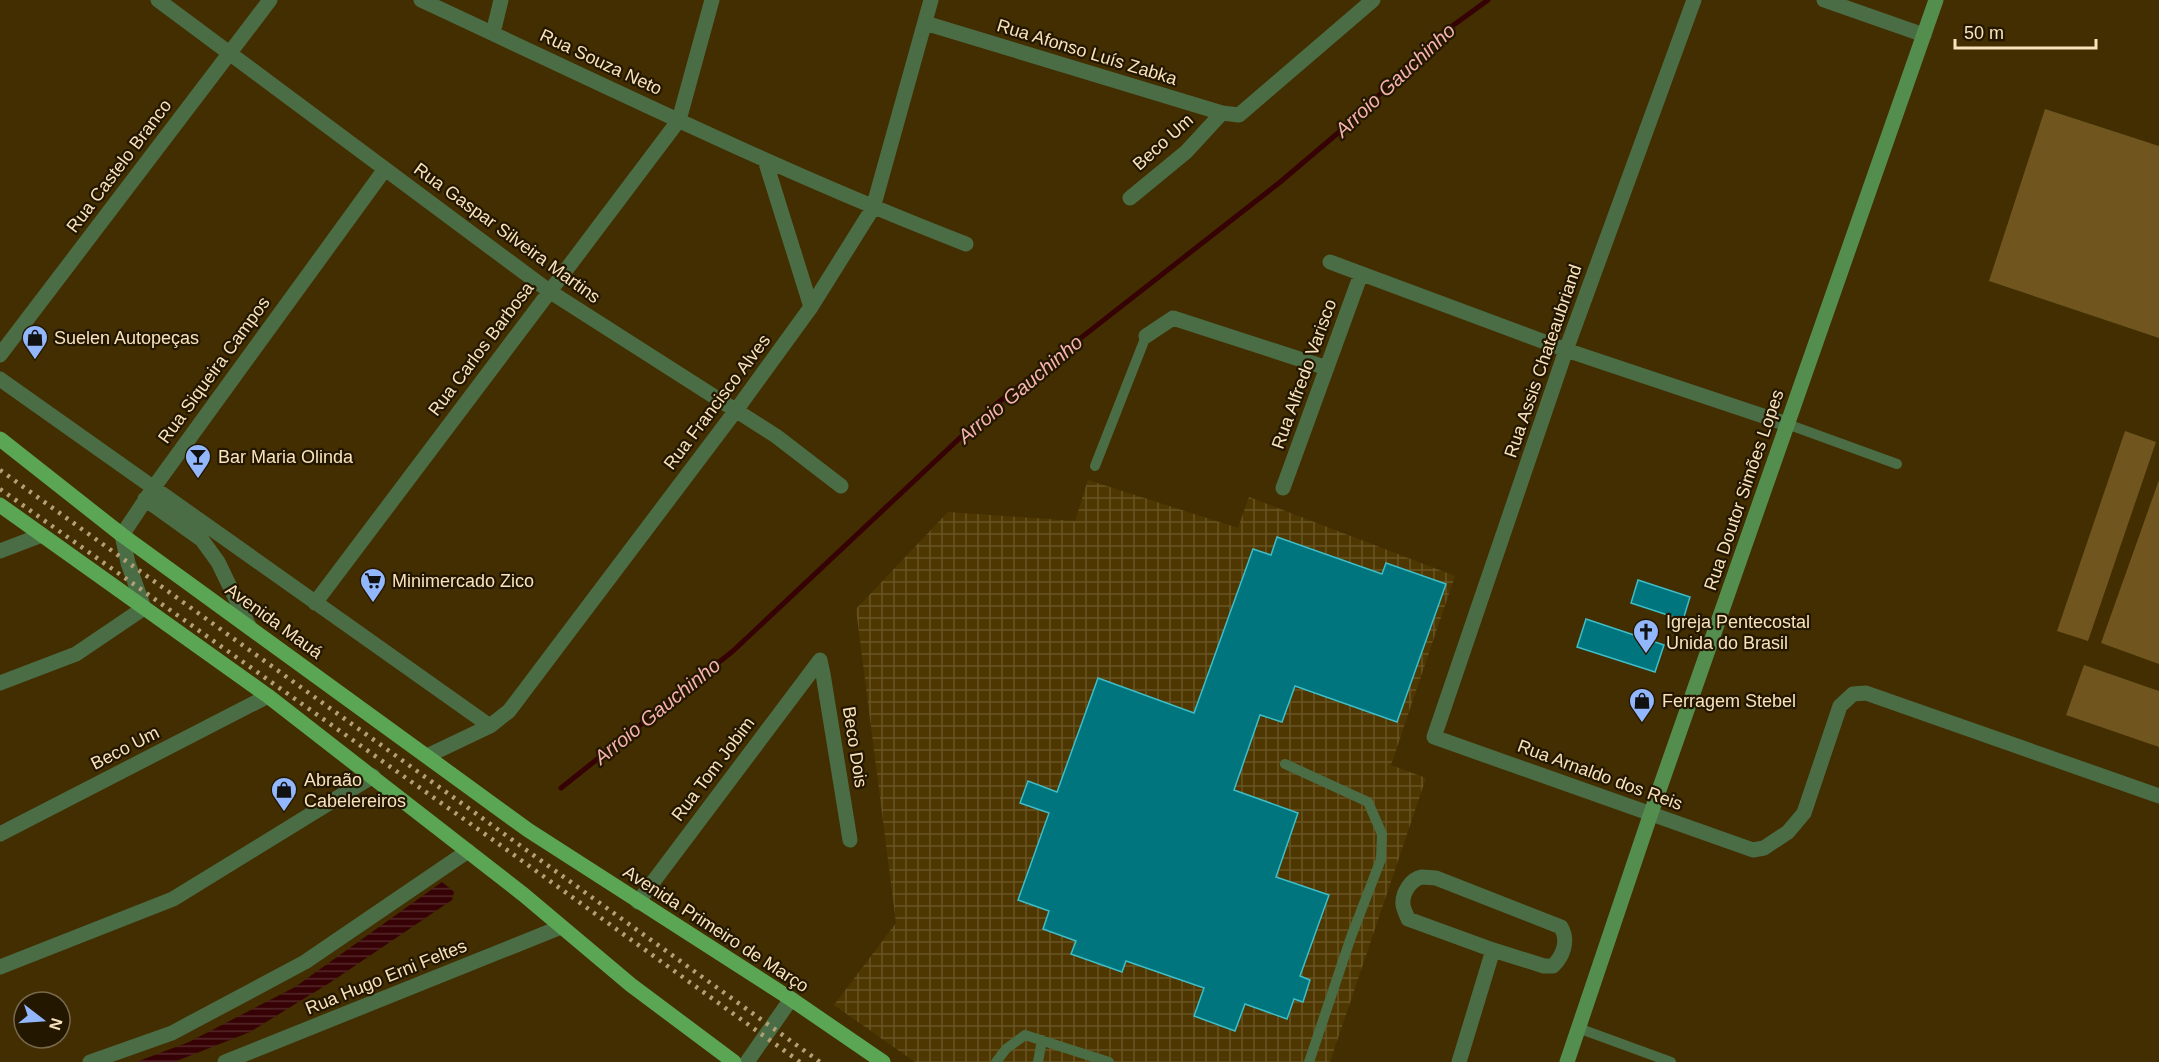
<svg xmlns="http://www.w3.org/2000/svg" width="2159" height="1062" font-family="Arial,sans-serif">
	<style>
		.industrial { fill: url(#industrial-grid) }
		.garden { fill: #70551e }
		.water { fill: url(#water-rules) }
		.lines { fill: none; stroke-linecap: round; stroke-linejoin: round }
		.stream { stroke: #360206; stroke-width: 5 }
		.building { fill: #00757d; stroke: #3dbec8; stroke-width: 1.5 }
		.service { stroke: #4a6d46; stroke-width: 10 }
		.minor { stroke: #4a6d46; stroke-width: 15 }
		.tertiary { stroke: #4a6d46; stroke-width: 15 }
		.secondary { stroke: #548e4f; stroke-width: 15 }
		.primary { stroke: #5ba655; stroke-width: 15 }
		.rail { stroke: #b49f76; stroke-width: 4.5; stroke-dasharray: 3 6; stroke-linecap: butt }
		.labels { text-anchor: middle; stroke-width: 4.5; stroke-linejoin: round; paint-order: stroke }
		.street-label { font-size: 18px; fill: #f8e3bd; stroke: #241700 }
		.poi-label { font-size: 18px; fill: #f8e3bd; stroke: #241700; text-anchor: start }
		.water-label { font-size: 20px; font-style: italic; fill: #f6b2af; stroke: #241700 }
	</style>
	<defs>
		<pattern id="industrial-grid" width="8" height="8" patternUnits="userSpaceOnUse" patternTransform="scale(1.5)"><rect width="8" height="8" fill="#4e3701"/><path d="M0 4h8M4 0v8" fill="none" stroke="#685424"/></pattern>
		<pattern id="water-rules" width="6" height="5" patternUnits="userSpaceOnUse" patternTransform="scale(1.5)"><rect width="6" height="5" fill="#360206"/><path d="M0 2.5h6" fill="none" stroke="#542728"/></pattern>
	</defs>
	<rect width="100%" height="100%" fill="#422e00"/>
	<path class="industrial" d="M1088,480L1238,528L1249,497L1455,576L1391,765L1426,778L1330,1062H915L834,1005L896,923L856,609L948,512L1075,521Z"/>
	<path class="garden" d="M2045,109L2159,146V338L1989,281Z
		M2125,431L2156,442L2088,641L2057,631Z
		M2159,480V664L2101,643Z
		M2084,665L2159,691V747L2066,715Z"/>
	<path class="water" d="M442,882L454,892L452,900L331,982L250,1032L174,1062H136L189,1042L295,987Z"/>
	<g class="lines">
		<path class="stream" d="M561,788L733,651L995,405L1279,183L1351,122L1444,32L1488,0"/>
	</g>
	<path class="building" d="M1277,537L1382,574L1386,563L1446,584L1397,722L1295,686L1282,722L1260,715L1234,790L1298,813L1276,877L1329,895L1300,976L1310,980L1303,1002L1294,999L1287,1019L1245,1004L1235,1031L1194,1016L1204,988L1126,961L1122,972L1071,954L1076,941L1043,929L1049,911L1018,900L1049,813L1020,803L1028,781L1057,792L1098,678L1194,713L1253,549L1271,555Z
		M1638,580L1690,597L1683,620L1631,603Z
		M1586,619L1664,645L1655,672L1577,647Z"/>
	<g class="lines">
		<path class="service" d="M1787,424L1897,464
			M1095,466L1146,336
			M1285,764L1368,802L1382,834L1381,859L1351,937L1309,1062
			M1578,1028L1671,1062
			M996,1062L1006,1049L1025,1035L1109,1062
			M1038,1062L1042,1040"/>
		<path class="minor" d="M158,0L549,291L776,436L841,486
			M421,0C602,84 780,172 966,244
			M1694,0L1566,350L1434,737L1753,850L1764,848L1788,832L1804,813L1840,706L1853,694L1866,693L2159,796
			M1824,0L1924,35
			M925,23L1222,113L1239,115L1373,0
			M493,33L501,0
			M765,160L811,307
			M1130,198L1186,152L1222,113
			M1330,262L1566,350L1787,424
			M1146,336L1173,318L1327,368
			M0,355L270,0
			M0,379L490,726
			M1283,488L1361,274
			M145,499L202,540L218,562L250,628
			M0,551L42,535
			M315,603L679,120L712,0
			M820,660L823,674L850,840
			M0,683L76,654L144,608L128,563L122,535L154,487L385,169
			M427,756L490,726L509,711L737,409L811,307L873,208L931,0
			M0,834L268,696
			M1422,877L1436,878L1561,927C1569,941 1563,956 1553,966H1544L1493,950L1408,919C1407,915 1403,909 1403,904C1402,893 1411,879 1422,877Z
			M638,902L820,660
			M0,967L173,899L373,776
			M90,1062L172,1033L305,962L468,851
			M225,1062L561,927
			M1459,1062L1493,950"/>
		<path class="tertiary" d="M747,1062L791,999"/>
		<path class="secondary" d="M1567,1062L1651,813L1936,0"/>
		<path class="primary" d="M0,439L122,535L528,830L791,999L883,1062
			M0,505L268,696L524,895L631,985L734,1062"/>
		<path class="rail" d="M0,470L820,1062
			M0,489L496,842L800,1062"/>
	</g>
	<defs>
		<symbol id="shop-pin" viewBox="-11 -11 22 30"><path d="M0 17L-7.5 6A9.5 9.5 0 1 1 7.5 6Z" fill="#92b7fd" stroke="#241700"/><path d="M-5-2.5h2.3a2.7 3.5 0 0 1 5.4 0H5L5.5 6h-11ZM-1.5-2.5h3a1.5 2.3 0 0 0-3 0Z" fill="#111"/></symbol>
		<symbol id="bar-pin" viewBox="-11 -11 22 30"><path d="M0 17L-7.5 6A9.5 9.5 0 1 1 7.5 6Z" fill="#92b7fd" stroke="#241700"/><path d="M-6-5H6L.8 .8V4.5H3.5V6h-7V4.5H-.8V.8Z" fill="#111"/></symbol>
		<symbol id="supermarket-pin" viewBox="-11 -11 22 30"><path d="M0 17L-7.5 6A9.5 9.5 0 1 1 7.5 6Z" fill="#92b7fd" stroke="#241700"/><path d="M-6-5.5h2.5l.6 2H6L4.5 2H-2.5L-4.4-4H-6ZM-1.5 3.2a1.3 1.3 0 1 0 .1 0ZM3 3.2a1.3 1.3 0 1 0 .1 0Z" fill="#111"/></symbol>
		<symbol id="church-pin" viewBox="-11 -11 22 30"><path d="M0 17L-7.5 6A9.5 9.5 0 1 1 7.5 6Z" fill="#92b7fd" stroke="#241700"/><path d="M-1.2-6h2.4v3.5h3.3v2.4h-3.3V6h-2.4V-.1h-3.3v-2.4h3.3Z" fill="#111"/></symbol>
	</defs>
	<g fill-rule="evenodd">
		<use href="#shop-pin" x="20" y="323" width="30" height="40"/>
		<use href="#bar-pin" x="183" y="442" width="30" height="40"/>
		<use href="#supermarket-pin" x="358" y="566" width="30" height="40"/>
		<use href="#church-pin" x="1631" y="617" width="30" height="40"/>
		<use href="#shop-pin" x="1627" y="686" width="30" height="40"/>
		<use href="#shop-pin" x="269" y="775" width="30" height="40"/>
	</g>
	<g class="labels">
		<g class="street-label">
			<text transform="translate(1087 52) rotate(17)" y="6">Rua Afonso Luís Zabka</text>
			<text transform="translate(601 62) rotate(25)" y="6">Rua Souza Neto</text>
			<text transform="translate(1163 142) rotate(-42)" y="6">Beco Um</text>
			<text transform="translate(119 166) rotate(-53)" y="6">Rua Castelo Branco</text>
			<text transform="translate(507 233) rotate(36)" y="6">Rua Gaspar Silveira Martins</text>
			<text transform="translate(481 349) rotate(-53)" y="6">Rua Carlos Barbosa</text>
			<text transform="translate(1543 361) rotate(-71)" y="6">Rua Assis Chateaubriand</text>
			<text transform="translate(214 370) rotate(-54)" y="6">Rua Siqueira Campos</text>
			<text transform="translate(1304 374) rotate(-70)" y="6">Rua Alfredo Varisco</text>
			<text transform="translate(717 402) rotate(-53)" y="6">Rua Francisco Alves</text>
			<text transform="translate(1744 490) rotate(-71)" y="6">Rua Doutor Simões Lopes</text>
			<text transform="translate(274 621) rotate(36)" y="6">Avenida Mauá</text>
			<text transform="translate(855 747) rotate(81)" y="6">Beco Dois</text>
			<text transform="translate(125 748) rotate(-27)" y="6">Beco Um</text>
			<text transform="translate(713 769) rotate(-53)" y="6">Rua Tom Jobim</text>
			<text transform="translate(1600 775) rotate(20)" y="6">Rua Arnaldo dos Reis</text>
			<text transform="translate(716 929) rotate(33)" y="6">Avenida Primeiro de Março</text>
			<text transform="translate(386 977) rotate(-22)" y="6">Rua Hugo Erni Feltes</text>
		</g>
		<g class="poi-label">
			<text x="54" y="344">Suelen Autopeças</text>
			<text x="218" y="463">Bar Maria Olinda</text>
			<text x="392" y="587">Minimercado Zico</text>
			<text x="1666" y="628">Igreja Pentecostal<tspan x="1666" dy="21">Unida do Brasil</tspan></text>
			<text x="1662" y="707">Ferragem Stebel</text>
			<text x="304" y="786">Abraão<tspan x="304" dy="21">Cabelereiros</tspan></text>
		</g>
		<g class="water-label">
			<text transform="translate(1395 80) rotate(-43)" y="7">Arroio Gauchinho</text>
			<text transform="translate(1020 389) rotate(-40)" y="7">Arroio Gauchinho</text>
			<text transform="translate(657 711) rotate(-39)" y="7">Arroio Gauchinho</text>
		</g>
	</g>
	<g transform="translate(42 1020) rotate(107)"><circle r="28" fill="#241700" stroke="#79694c" stroke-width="1.5"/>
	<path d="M0-4.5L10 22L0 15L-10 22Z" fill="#92b7fd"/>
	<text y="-9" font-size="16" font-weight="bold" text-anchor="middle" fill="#f8e3bd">N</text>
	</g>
	<path d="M1955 39v9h141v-9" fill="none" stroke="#f8e3bd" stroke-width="3"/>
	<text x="1964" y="39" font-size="18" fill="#f8e3bd" stroke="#241700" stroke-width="4.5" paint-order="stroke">50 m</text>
</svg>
